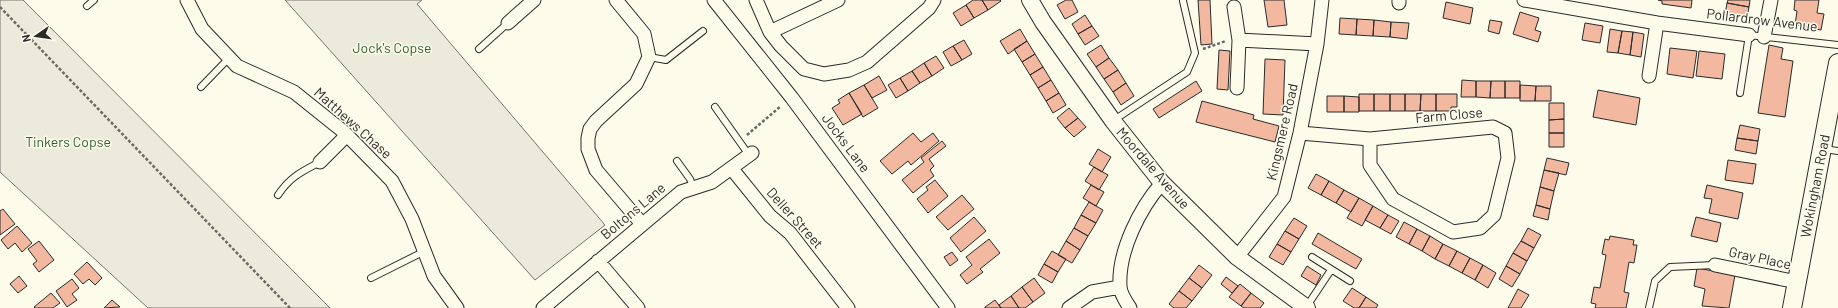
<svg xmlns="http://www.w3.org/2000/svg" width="1838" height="308" font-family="Barlow,sans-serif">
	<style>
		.green { fill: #ecebdb; stroke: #74746e }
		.building { fill: #f2b8a0; stroke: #2b2b2b }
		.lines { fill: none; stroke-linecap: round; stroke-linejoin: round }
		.service-casing { stroke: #2b2b2b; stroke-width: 8 }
		.minor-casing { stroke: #2b2b2b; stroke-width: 15 }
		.tertiary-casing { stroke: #2b2b2b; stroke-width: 18 }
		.secondary-casing { stroke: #2b2b2b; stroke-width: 20 }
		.path { stroke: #6a6964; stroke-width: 2.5; stroke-dasharray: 3 2; stroke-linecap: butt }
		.service { stroke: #fdfbea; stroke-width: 6 }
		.minor { stroke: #fdfbea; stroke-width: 13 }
		.tertiary { stroke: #fdfbea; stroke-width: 16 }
		.secondary { stroke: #fdfbea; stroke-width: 18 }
		.labels { text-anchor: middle; stroke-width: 3; stroke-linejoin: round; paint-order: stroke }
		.street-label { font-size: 14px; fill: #2b2b2b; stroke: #fdfbea }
		.park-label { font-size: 14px; fill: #34623c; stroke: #fdfbea }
	</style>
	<rect width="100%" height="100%" fill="#fdfbea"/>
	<path class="green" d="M0,0H23L330,308H148L0,172Z
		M285,0H422L417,4L605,225L535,280Z"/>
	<path class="building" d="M973,0H982L988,10L974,18L966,5Z
		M982,0H1000L1001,1L988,10Z
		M1066,0H1072L1078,12L1065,19L1057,5Z
		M1198,0H1210L1212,44L1201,45Z
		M1264,0H1284L1287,25L1268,27Z
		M1658,0H1692L1691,8L1662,4V1Z
		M1728,0H1750L1749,7L1727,3Z
		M1795,0H1819L1817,13L1824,14L1821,30L1795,25L1797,11L1794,10Z
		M1446,2L1473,8L1470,24L1443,18Z
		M1727,3L1749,7L1747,18L1738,16L1737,22L1724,20Z
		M966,5L974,18L961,26L953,13Z
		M1520,12L1539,18L1535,30L1541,32L1538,42L1513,34Z
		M1085,15L1092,26L1078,34L1072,24Z
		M1340,18L1357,19L1356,35L1339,34Z
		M1357,19L1374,20L1373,36L1356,35Z
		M1374,20L1391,22L1390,37L1373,36Z
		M1490,20L1502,22L1499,34L1488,31Z
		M1391,22L1409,23L1407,39L1390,37Z
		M1585,23L1603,26L1600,43L1582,40Z
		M1092,26L1099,36L1085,45L1078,34Z
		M1020,29L1027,41L1008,54L1000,41Z
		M1610,29L1622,31L1618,53L1607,52Z
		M1622,31L1633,32L1630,55L1618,53Z
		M1633,32L1644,34L1641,57L1630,55Z
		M964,40L972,54L962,60L953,46Z
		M1027,41L1035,54L1022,62L1014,49Z
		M1101,45L1109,58L1096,67L1087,54Z
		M1769,45L1783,48L1781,59L1793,61L1785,117L1758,113Z
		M953,46L962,60L951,66L943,52Z
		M1670,48L1697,51L1693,78L1667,74Z
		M1219,50L1230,51L1228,90L1217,89Z
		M1699,51L1725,54L1722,79L1696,76Z
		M1035,54L1043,67L1030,75L1022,62Z
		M936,56L944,68L932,76L924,63Z
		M1109,58L1118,70L1104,79L1096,67Z
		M1265,59L1285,60L1283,115L1263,114Z
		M924,63L932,76L920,83L912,71Z
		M1043,67L1051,80L1038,88L1030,75Z
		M1118,70L1126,83L1113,92L1104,79Z
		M912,71L920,83L908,91L900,78Z
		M879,76L887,90L872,98L864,85Z
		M900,78L908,91L896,98L888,85Z
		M1051,80L1059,93L1046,101L1038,88Z
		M1462,80L1476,81V97H1461Z
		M1196,81L1202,91L1159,118L1153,109Z
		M1476,81H1491L1490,98L1476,97Z
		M1491,81H1505V98H1490Z
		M1505,81H1520V98H1505Z
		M1126,83L1134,96L1121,105L1113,92Z
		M864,85L878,108L863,117L849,93Z
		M1520,85L1536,86L1535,101H1520Z
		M1536,86H1551V101H1535Z
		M1598,90L1640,98L1636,125L1593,117Z
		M849,93L862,114L843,125L832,108L840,103L838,100Z
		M1059,93L1066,105L1053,113L1046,101Z
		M1359,94H1374V111H1359Z
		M1374,94H1390V111H1374Z
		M1390,94H1405V111H1390Z
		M1405,94H1421L1420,111H1405Z
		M1421,94H1436V111H1420Z
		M1436,94H1457V107H1451V111H1436Z
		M1327,96H1344V112H1327Z
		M1344,96L1359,97V112H1344Z
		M1202,101L1254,115L1253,119L1279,126L1275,142L1196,122Z
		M1549,103H1564V119L1549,120Z
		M1069,108L1078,118L1065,128L1057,118Z
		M1078,118L1086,127L1074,137L1065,128Z
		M1564,119V133H1549V120Z
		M1740,125L1760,129L1758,141L1737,138Z
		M913,133L921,142L933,133L939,141L911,165L908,161L892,174L880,161Z
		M1549,133H1564V147H1549Z
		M1737,138L1758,141L1756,154L1735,150Z
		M942,141L946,146L929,159L934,166L930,170L934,176L913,193L902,180L924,162L921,158Z
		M1098,149L1111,157L1102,172L1089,164Z
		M1547,158L1569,163L1566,175L1544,170Z
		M1728,160L1756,164L1753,184L1725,180Z
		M1094,167L1108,175L1099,190L1085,181Z
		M1544,170L1559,173L1554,191L1540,187Z
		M1316,174L1329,181L1321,195L1308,188Z
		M935,180L948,196L928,213L917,199L928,190L926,187Z
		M1329,181L1344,190L1336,203L1321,195Z
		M1091,185L1104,192L1096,206L1083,198Z
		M1707,185L1743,193L1738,219L1709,213L1712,199L1704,198Z
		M1540,187L1554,191L1550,209L1536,205Z
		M1344,190L1359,198L1351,212L1336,203Z
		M962,195L974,209L948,230L936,217Z
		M1359,198L1373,206L1362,226L1347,218Z
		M1089,202L1103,210L1096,223L1081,215Z
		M1536,205L1550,209L1548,220L1533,216Z
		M1373,206L1388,215L1380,228L1365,220Z
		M3,209L15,224L0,235V211Z
		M1081,215L1096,223L1088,236L1074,228Z
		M1388,215L1399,221L1391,234L1380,228Z
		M974,217L986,231L961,252L950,238Z
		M1696,217L1721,223L1717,242L1691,236Z
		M1294,218L1307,226L1299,239L1285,231Z
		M1404,222L1417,229L1409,244L1396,237Z
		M17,226L32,243L22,252L15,243L8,249L1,240Z
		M1074,228L1088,236L1080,250L1066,241Z
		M1528,228L1541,235L1534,248L1521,241Z
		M1417,229L1430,236L1422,251L1409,244Z
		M1285,231L1299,239L1291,252L1277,244Z
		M1318,233L1362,259L1356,269L1312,244Z
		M1430,236L1443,244L1435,259L1422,251Z
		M1610,236L1634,240L1633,245H1637L1634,263L1629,262L1624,292L1629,293L1626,308H1595L1596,304L1591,303L1594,287L1600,288L1606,255L1602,254L1605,239L1609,240Z
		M989,239L1000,253L980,269L983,272L967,284L960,275L972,265L966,257Z
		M39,241L54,260L39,272L33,264L37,261L28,249Z
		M1066,241L1080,250L1072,263L1058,255Z
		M1521,241L1534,248L1527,261L1513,253Z
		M1277,244L1291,252L1283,265L1269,257Z
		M1443,244L1457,251L1449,266L1435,259Z
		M1052,251L1066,259L1058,272L1044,264Z
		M1457,251L1470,258L1462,273L1449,266Z
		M952,252L958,260L950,266L944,257Z
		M1513,253L1527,261L1520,274L1506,266Z
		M1470,258L1483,265L1475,280L1462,273Z
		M87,262L102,278L95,285L89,279L83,284L74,274Z
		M1044,264L1058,272L1052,283L1038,275Z
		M1199,265L1212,275L1202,288L1189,278Z
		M1483,265L1496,273L1488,288L1475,280Z
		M1307,266L1321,275L1316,285L1301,276Z
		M1506,266L1520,274L1512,287L1499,279Z
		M1697,268L1735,275L1729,308L1702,306L1705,289L1694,286Z
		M19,276L27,286L18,293L10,284Z
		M1226,277L1238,286L1232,293L1221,284Z
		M1034,278L1045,293L1033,302L1022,287Z
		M1189,278L1202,288L1192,301L1179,291Z
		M72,279L79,288L72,294L77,300L67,307L56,291Z
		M1240,284L1251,293L1241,306L1229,297Z
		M1022,287L1033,302L1025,308H1019L1011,296Z
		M1352,288L1366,297L1359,308H1354L1343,301Z
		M1518,289L1529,295L1521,308H1508Z
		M1179,291L1192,301L1186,308H1174L1169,304Z
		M51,293L60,303L53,308H35L34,307Z
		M1251,293L1264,303L1260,308H1244L1241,306Z
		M1011,296L1019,308H1001L999,305Z
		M1366,297L1378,305L1376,308H1359Z
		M112,300L120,307L104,308Z
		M995,300L1001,308H985V307Z"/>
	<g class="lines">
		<defs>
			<path id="service" d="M87,6L94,0
				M479,49L508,23
				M649,57L666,60L703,31
				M201,87L229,58
				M1740,93L1749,35L1838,45
				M715,107L749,155
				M1114,120L1187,72L1195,53L1183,1
				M1824,149L1838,151
				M677,161L690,179L694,189
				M278,195C290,177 301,172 320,162
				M1312,257L1350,281
				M371,278L425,251
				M1307,306L1331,270
				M1649,308L1655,281L1670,267L1715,265"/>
			<path id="minor" d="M187,0L202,29L237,66L294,92L344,132L392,181L412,219L434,276L457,308
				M616,0L644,34L649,57L636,84L596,121L590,129L588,138V149L596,170L642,224
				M714,0L792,98L948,308
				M756,0L770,32L781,46L804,69L824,74L849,70L867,62L929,8L934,0
				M1399,0V3
				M1524,0L1657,23L1749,35
				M1234,7L1239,40L1237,88
				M508,23L534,0
				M770,32L838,0
				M1764,37L1771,0
				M1239,40L1317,44
				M1649,76L1657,23
				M1300,133L1370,139L1493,127L1505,133L1508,158L1494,215L1480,228L1453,232L1393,199L1370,165V139
				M320,162L347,135
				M732,169L770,216L790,233L848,308
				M1237,257L1284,197L1300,133L1317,44L1322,0
				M598,261L638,308
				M1715,265L1797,282
				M543,308L681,192L712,182L752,153
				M1069,308L1092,292L1120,287
				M1130,308C1126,302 1120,293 1120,286C1118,251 1140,208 1162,183"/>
			<path id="tertiary" d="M1030,0L1043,22L1113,121L1162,183L1237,257L1307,308"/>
			<path id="secondary" d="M1792,308L1838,63"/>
		</defs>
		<use href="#service" class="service-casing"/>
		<use href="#minor" class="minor-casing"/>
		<use href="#tertiary" class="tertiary-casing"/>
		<use href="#secondary" class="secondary-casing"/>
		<path class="path" d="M0,7L290,308
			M1203,49L1226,41
			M747,135L781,106"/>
		<use href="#service" class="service"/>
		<use href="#minor" class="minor"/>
		<use href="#tertiary" class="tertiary"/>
		<use href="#secondary" class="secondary"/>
	</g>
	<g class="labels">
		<g class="street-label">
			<text transform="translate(1762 20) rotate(7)" y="5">Pollardrow Avenue</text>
			<text transform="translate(1449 115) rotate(-5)" y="5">Farm Close</text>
			<text transform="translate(353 123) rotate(42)" y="5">Matthews Chase</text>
			<text transform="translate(1282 132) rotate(-77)" y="5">Kingsmere Road</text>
			<text transform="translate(846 143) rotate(53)" y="5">Jocks Lane</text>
			<text transform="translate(1153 168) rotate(49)" y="5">Moordale Avenue</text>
			<text transform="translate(1815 186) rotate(-79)" y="5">Wokingham Road</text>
			<text transform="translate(633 211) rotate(-40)" y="5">Boltons Lane</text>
			<text transform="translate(795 218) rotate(48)" y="5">Deller Street</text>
			<text transform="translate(1760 258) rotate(12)" y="5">Gray Place</text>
		</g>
		<g class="park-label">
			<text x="392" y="53">Jock's Copse</text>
			<text x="68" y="147">Tinkers Copse</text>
		</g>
	</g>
	<g transform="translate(36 36) rotate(257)" stroke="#fdfbea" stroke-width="3" paint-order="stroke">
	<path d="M0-3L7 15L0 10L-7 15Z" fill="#2b2b2b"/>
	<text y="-6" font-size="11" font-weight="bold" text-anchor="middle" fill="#2b2b2b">N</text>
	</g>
</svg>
